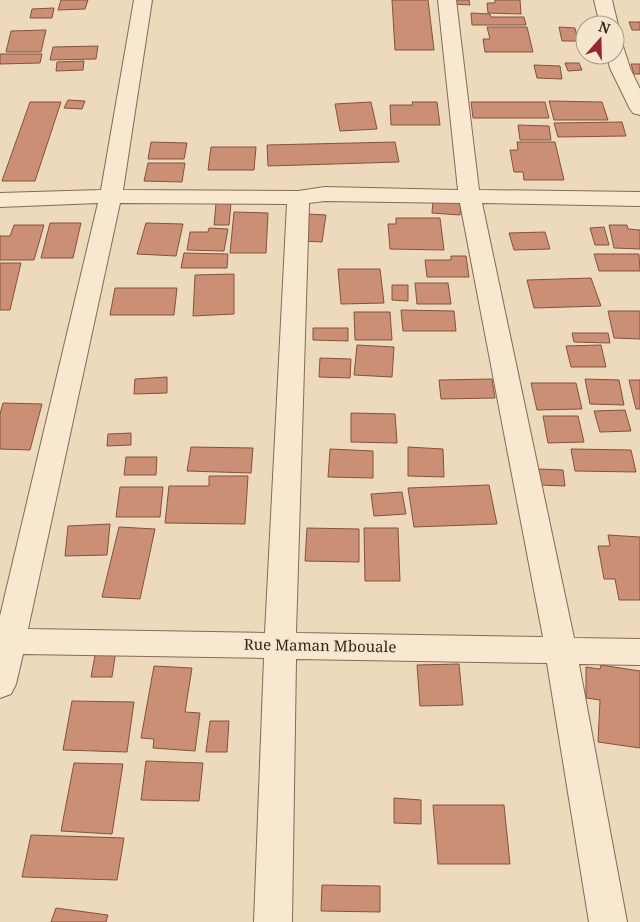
<svg xmlns="http://www.w3.org/2000/svg" width="640" height="922" font-family="'Noto Serif',serif">
	<style>
		.building { fill: #ca8f74; stroke: #83523d }
		.lines { fill: none; stroke-linecap: round; stroke-linejoin: round }
		.minor-casing { stroke: #846a57; stroke-width: 2 }
		.minor { fill: #f8e8d0; fill-rule: evenodd }
		.labels { text-anchor: middle; stroke-width: 4; stroke-linejoin: round; paint-order: stroke }
		.street-label { font-size: 15px; fill: #34251b; stroke: #f4e5cd }
	</style>
	<rect width="100%" height="100%" fill="#eddabd"/>
	<path class="building" d="M61,0H88L85,9L58,10Z
		M392,0H428L434,50H395Z
		M452,0H469L470,5L452,4Z
		M495,0H520L521,14L488,13L487,3H495Z
		M54,8L52,18H30L32,9Z
		M471,13L490,14L491,17H524L526,25H472Z
		M629,22H640V30H632Z
		M487,27H527L533,52H485L483,39H490Z
		M559,27L575,28L578,41H562Z
		M46,30L41,52H6L11,31Z
		M98,46L96,59L50,60L53,47Z
		M0,54H42L40,63L0,64Z
		M84,61L83,70L56,71L57,62Z
		M565,63H579L582,70L568,71Z
		M631,64H640V74H634Z
		M534,65L560,66L562,79L537,78Z
		M68,100L85,101L82,109L64,108Z
		M549,101L602,102L608,120H554Z
		M30,102H61L35,181H2Z
		M371,102L377,129L340,131L335,104Z
		M412,102H437L440,125H391L390,105H413Z
		M471,102H545L549,118H473Z
		M622,122L626,136L558,137L554,123Z
		M518,125L549,126L551,140H520Z
		M151,142L187,143L184,159H148Z
		M395,142L399,162L268,166L267,145Z
		M517,142H555L564,180H524L523,172H514L510,150H518Z
		M211,147H256L254,170H208Z
		M148,163H185L182,182L144,181Z
		M433,201L461,202L460,215L432,213Z
		M216,203H231L229,225H214Z
		M234,212L268,213L266,253H230Z
		M307,214L326,215L322,242L302,241Z
		M396,218H440L444,250L390,249L388,224H396Z
		M50,223H81L73,258H41Z
		M146,223L183,224L176,256L137,254Z
		M14,225H44L34,260H0V236H10Z
		M609,225H627L628,229L640,230V249L614,248Z
		M604,227L609,245H595L590,228Z
		M209,228L228,229L224,251L187,250L190,232H208Z
		M545,232L550,249L514,250L509,233Z
		M184,253L228,254L227,268H181Z
		M594,254H639L640,271H599Z
		M451,256H466L469,277H427L425,260H451Z
		M0,263H21L10,310H0Z
		M338,269H380L384,303L341,304Z
		M234,274V314L193,316L195,275Z
		M591,278L601,306L534,308L527,280Z
		M415,283H448L451,304H417Z
		M392,285H408V301L392,300Z
		M115,288H177L174,315H110Z
		M401,310L454,311L456,331H403Z
		M608,311H640V339L614,338Z
		M354,312H390L392,340H355Z
		M313,328H348V341L313,340Z
		M572,333H608L610,343L574,342Z
		M357,345L394,347L392,377L354,375Z
		M601,345L606,367H571L566,346Z
		M320,358L351,359L350,378L319,377Z
		M167,377V393L134,394L135,379Z
		M492,379L495,398L441,399L439,380Z
		M585,379L619,380L624,405L590,404Z
		M629,380H640V409H636Z
		M531,383H576L582,409L537,410Z
		M3,403L42,404L30,450L0,449V414Z
		M625,410L631,431L600,432L594,411Z
		M351,413L395,414L397,443L351,442Z
		M543,416H578L584,442L548,443Z
		M131,433V445L107,446L108,434Z
		M191,447L253,448L251,473L187,471Z
		M408,447L443,449L444,477L408,476Z
		M330,449L373,451V478L328,477Z
		M571,449L631,450L636,472L575,471Z
		M126,457H157L156,475H124Z
		M538,469L563,470L565,486L540,485Z
		M209,476H248L245,524L165,523L169,486H209Z
		M489,485L497,524L414,527L408,488Z
		M120,487H163L160,517H116Z
		M402,492L406,514L374,516L371,494Z
		M110,524L107,555L65,556L68,526Z
		M119,527L155,529L140,599L102,597Z
		M307,528L359,529V562L305,561Z
		M364,528H398L400,581H365Z
		M608,535L640,537V600H619L615,579H604L598,546H610Z
		M96,650H116L112,677H91Z
		M459,664L463,705L420,706L417,665Z
		M601,665L640,671V748L598,742L600,700L586,698V667L600,669Z
		M154,666L192,668L185,712L200,713L195,751L153,748L154,739L141,738Z
		M72,701L134,702L127,752L63,750Z
		M210,721H229L227,752H206Z
		M146,761L203,763L199,801L141,800Z
		M74,763L123,764L112,834L61,831Z
		M394,798L421,800V824L394,823Z
		M433,805H504L510,864H438Z
		M31,835L124,838L117,880L22,877Z
		M322,885L380,886V912L321,911Z
		M56,908L108,915L106,922H51Z"/>
	<g class="lines">
		<defs>
			<path id="minor" d="M134,0H152L123,190L298,191L325,187L458,190L438,0H456L479,190L640,192V206L482,203L574,638L640,639V665L579,664L627,922H589L547,663L296,659L292,922H254L264,658L23,654L16,684L11,694L0,698V616L98,203L0,207V193L101,190ZM325,201L460,203L543,637L296,633L309,203ZM120,203L287,204L265,633L28,629Z
				M594,0H612L618,25L615,29V25H600Z
				M615,41L622,43L630,68L640,89V115L633,113L630,109L610,68L607,55H615Z"/>
		</defs>
		<use href="#minor" class="minor-casing"/>
		<use href="#minor" class="minor"/>
	</g>
	<g class="labels">
		<g class="street-label">
			<text transform="translate(320 646) rotate(1)" y="5">Rue Maman Mbouale</text>
		</g>
	</g>
	<g transform="translate(600 40) rotate(20)"><circle r="24" fill="#f4e5cd" stroke="#a79886"/>
	<path d="M0-4L9 19L0 12L-9 19Z" fill="#922834"/>
	<text y="-8" font-size="14" font-weight="bold" text-anchor="middle" fill="#34251b">N</text>
	</g>
</svg>
